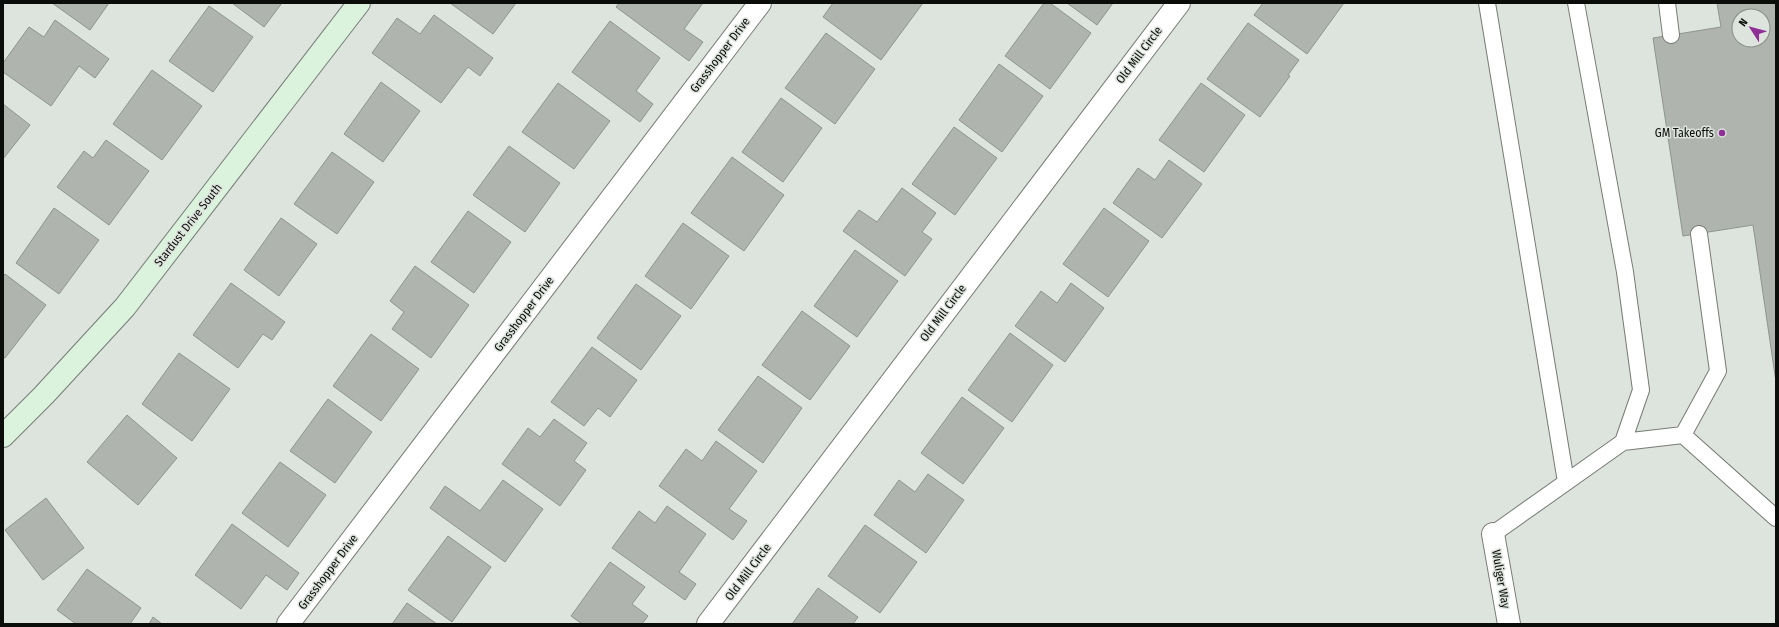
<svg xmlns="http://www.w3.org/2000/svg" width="1779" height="627" font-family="'Fira Sans Condensed',sans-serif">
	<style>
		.building { fill: #afb4af; stroke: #8e948e; fill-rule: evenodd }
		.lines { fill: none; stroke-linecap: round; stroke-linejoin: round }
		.lane-casing { stroke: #757b75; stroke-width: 18 }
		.street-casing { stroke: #757b75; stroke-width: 24 }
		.secondary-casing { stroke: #757b75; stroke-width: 24 }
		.lane { stroke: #fff; stroke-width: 16 }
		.street { stroke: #fff; stroke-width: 22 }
		.secondary { stroke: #dbf3dc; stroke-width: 22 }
		.poi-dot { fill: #8f2e96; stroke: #dde3dd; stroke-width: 1.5 }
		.labels { text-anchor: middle; stroke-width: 3; stroke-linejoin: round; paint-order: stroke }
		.street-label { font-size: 12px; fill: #0b0d0b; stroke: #dde3dd }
		.poi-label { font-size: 12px; fill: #0b0d0b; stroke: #dde3dd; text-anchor: end }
	</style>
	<rect width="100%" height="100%" fill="#dde3dd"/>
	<path class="building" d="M52,3H109L90,30Z
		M232,3H282L264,27Z
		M450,3H516L493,34Z
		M619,3H703L684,29L703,42L689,61L616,7Z
		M833,3H923L881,60L823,17Z
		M1044,3H1050L1091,33L1050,89L1005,56Z
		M1067,3H1113L1097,25Z
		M1263,3H1344L1307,54L1254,15Z
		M1717,3H1776V382L1753,225L1683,236L1653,38L1721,27ZM1739,16H1763V40H1739Z
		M209,6L253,37L213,92L169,61Z
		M434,15L493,58L480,76L468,67L441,103L372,53L397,18L420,34Z
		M55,20L109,59L95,78L79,66L51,106L3,72V63L29,27L44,37Z
		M610,21L660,58L636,91L653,104L640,122L572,72Z
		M1248,23L1299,60L1288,75L1290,76L1260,117L1207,79Z
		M826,33L875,69L835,124L785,88Z
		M999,64L1043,96L1002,152L959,120Z
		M152,70L202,106L162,160L113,124Z
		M381,82L420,111L383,162L344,134Z
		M558,83L610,121L574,169L522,132Z
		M1201,83L1245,115L1204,172L1159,140Z
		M781,98L822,128L783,182L742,152Z
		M3,104L30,125L3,159Z
		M954,127L997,158L955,215L912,184Z
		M106,140L149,171L109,225L57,187L84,151L93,158Z
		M509,146L560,183L525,232L473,195Z
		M332,152L374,182L337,234L294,204Z
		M732,157L784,195L744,251L691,213Z
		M1169,160L1202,184L1162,238L1113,203L1138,168L1155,180Z
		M902,188L936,213L922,232L932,239L905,276L843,231L859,210L877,222Z
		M54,208L99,240L59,294L16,263Z
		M1104,208L1149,241L1108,297L1063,264Z
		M468,211L511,242L474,293L431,262Z
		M281,218L317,244L279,296L244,270Z
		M683,223L729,256L691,309L645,276Z
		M855,250L898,281L857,337L814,306Z
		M415,266L469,305L431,358L392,329L404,312L390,301Z
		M5,274L46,305L5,358L3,357V277Z
		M231,283L285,322L272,340L263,334L238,368L193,335Z
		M1071,283L1104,308L1065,362L1015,326L1041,291L1057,303Z
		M636,284L681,316L641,370L597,338Z
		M802,311L850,346L810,400L762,365Z
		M1010,333L1053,365L1012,422L968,390Z
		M371,334L419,369L381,421L333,386Z
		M592,347L637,380L610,417L598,408L584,426L551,402Z
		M179,353L230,389L192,441L142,404Z
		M758,376L802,408L763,463L718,430Z
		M962,397L1004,428L963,484L921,453Z
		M328,399L372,432L335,483L290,451Z
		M127,415L177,458L138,505L87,462Z
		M554,419L587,443L574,461L586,470L560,506L502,464L528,428L540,437Z
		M716,441L757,471L729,509L747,521L733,540L659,486L686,449L702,461Z
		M280,462L326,495L288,547L242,513Z
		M928,474L964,500L926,553L874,515L899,480L915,492Z
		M503,480L543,509L505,562L430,508L445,486L480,511Z
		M46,498L84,548L43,580L5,530Z
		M667,506L706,534L679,572L696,584L685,600L612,548L639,511L655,523Z
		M232,524L299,573L287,590L266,575L241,609L195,575Z
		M865,525L917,562L880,613L828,576Z
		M448,536L491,567L452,622L408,590Z
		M610,562L645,587L632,604L648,616L642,624H582L571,616Z
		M87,569L141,608L130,624H76L57,610Z
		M818,588L858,617L853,624H792Z
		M407,603L437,624H392Z
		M153,617L162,624H149Z"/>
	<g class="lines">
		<defs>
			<path id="lane" d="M1487,3L1566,482
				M1667,3L1671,35
				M1683,435L1776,518
				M1623,442L1683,435L1718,371L1699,234
				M1493,534L1623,442L1641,390L1625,272L1576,3"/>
			<path id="street" d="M1493,534L1509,624
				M288,624L760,3
				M708,624L1179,3"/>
			<path id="secondary" d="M3,436L44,395L125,307L359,3"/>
		</defs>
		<use href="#lane" class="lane-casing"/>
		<use href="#street" class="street-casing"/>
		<use href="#secondary" class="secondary-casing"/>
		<use href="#lane" class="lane"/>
		<use href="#street" class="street"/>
		<use href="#secondary" class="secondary"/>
	</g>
	<circle class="poi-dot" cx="1722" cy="133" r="4"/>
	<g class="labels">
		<g class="street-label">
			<text transform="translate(720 55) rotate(-53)" y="4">Grasshopper Drive</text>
			<text transform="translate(1139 55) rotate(-53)" y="4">Old Mill Circle</text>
			<text transform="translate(188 225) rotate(-52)" y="4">Stardust Drive South</text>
			<text transform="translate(943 313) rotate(-53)" y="4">Old Mill Circle</text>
			<text transform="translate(524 314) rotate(-53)" y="4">Grasshopper Drive</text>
			<text transform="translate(328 572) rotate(-53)" y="4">Grasshopper Drive</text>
			<text transform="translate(748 572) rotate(-53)" y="4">Old Mill Circle</text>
			<text transform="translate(1501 579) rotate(80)" y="4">Wuliger Way</text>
		</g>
		<g class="poi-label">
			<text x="1714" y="137">GM Takeoffs</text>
		</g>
	</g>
	<rect width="1779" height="627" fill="none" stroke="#0b0d0b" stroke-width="8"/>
	<g transform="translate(1751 28) rotate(306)"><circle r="19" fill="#dde3dd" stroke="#898d89"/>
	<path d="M0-3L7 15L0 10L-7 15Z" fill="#8f2e96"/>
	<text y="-6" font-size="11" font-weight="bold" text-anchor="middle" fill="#0b0d0b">N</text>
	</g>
</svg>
